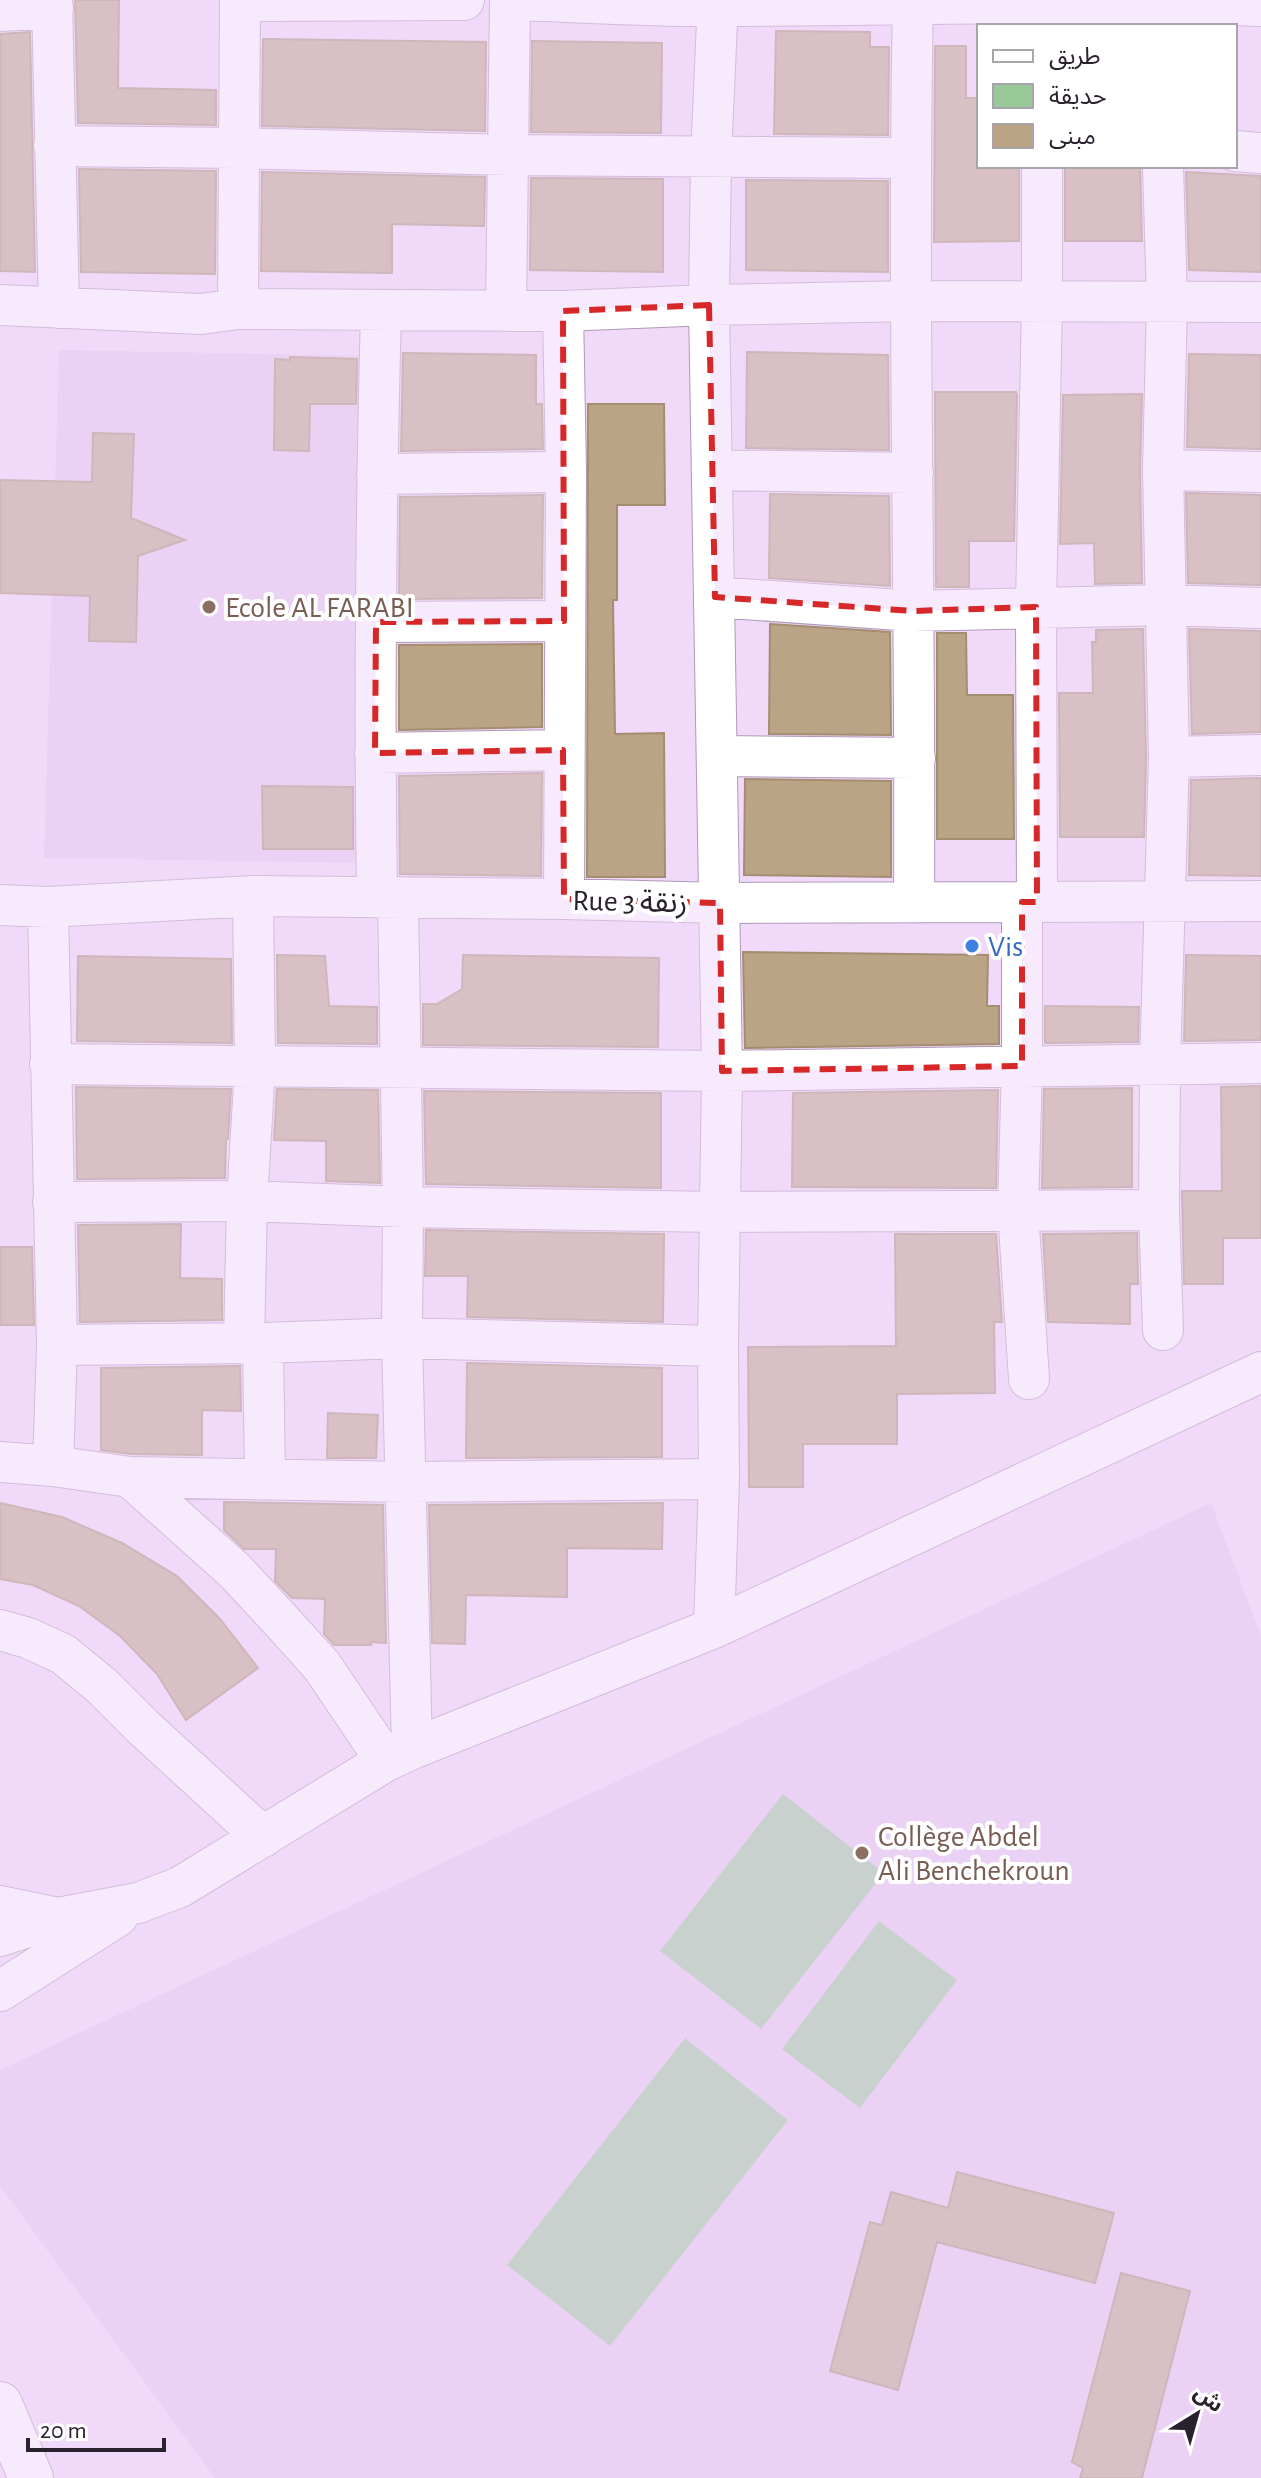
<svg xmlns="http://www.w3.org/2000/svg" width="1261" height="2478" font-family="'Alegreya Sans','Noto Sans Arabic',sans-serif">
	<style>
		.built { fill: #e5cbf0 }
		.green { fill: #99c899 }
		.building { fill: #bba385; stroke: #a48d70; stroke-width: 2 }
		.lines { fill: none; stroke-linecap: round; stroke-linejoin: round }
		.minor-casing { stroke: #af99b8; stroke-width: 42 }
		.tertiary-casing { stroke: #af99b8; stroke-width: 46 }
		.minor { stroke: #fff; stroke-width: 40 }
		.tertiary { stroke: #fff; stroke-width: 44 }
		.marked { fill: none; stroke: #d62828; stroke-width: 6; stroke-dasharray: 16 10; stroke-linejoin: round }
		.education-dot { fill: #8d6e63; stroke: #fff; stroke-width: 3 }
		.shop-dot { fill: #3f7fe0; stroke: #fff; stroke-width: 3 }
		.labels { text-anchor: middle; stroke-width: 8; stroke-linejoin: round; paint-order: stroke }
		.education-label { font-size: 30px; fill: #785e54; stroke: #fff; text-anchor: start }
		.street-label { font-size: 30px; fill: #29212d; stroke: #fff }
		.shop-label { font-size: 30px; fill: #366cbe; stroke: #fff; text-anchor: start }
	</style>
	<rect width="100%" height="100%" fill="#f0d9f9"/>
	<path class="built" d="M59,350L369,356L364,863L44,858Z
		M1211,1503L1261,1636V2478H215L0,2186V2070Z"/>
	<path class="green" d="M783,1794L884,1873L761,2029L660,1951Z
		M879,1921L957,1980L860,2108L782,2049Z
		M685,2038L788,2120L610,2346L507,2265Z"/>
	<path class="building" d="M75,0H119L118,88L216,90V125L78,123Z
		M776,31L870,32V47H889L888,135L774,134Z
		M30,32L35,272L0,271V34Z
		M263,39L486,42L485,131L262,126Z
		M532,41L662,43L661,133L531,132Z
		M935,46H966V98H979V166H1019V241L934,242Z
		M1065,166H1140L1142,241H1065Z
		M79,169L216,171L215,274L81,272Z
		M262,172L485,177L484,226L392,224V273L261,271Z
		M1186,172L1261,176V272L1189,270Z
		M531,178L663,179V272L530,270Z
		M746,180L888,181V272L746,270Z
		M747,352L888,355L889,450L746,448Z
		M403,353L536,355V404H542L543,449L401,451Z
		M1189,354L1261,355V449L1187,447Z
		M290,357L357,359L356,404H310L309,451L274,450L275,359L290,360Z
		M935,392H1016L1017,395L1014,541H969V587H936Z
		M1142,394L1140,470L1142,583L1095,584L1094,543L1060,544L1063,395Z
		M588,404H664L665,505H617V600H613L615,734L664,733L665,877H587Z
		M93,433L134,434L131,518L185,540L138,556L136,642L89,641L90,596L0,593V480L92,482Z
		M1186,493L1261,495V585L1188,583Z
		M770,494L889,496L890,586L769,578Z
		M543,495L542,598L399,599L400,497Z
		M770,624L890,632L891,735L769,734Z
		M1143,629L1146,757L1144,837H1060L1059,693H1093L1092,642H1096V630Z
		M1189,629L1261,631V732L1192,734Z
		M937,633H966L967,695H1013L1014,839H937Z
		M542,644V727L399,730V645Z
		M542,773L541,876L400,874L399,776Z
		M1261,778V876L1189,875L1191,780Z
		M745,779L891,781V877L744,875Z
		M262,786L353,787V849H263Z
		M743,952L988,955L987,1006H999V1044L745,1048Z
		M277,955L325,956L329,1006L377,1007V1044L278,1043Z
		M463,955L659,958L658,1047L423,1045V1004H437L462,989Z
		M1186,955L1261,956V1040L1184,1041Z
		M78,956L231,959L232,1043L77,1041Z
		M1045,1006L1139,1007L1138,1042L1045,1043Z
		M1261,1086V1238H1223V1284H1184L1182,1191H1222L1221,1087Z
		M76,1087L231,1089L228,1139H226L225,1178L77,1179Z
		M1132,1088V1187L1042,1188L1044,1089Z
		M277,1089L378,1090L380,1183L326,1181V1141L274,1140Z
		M998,1090L996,1188L792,1187L793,1093Z
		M424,1091L661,1093V1188L426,1184Z
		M181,1224L180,1278L222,1279V1320L80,1322L78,1225Z
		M426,1230L664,1234L663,1322L467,1317L468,1276H425Z
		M1137,1233L1138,1284H1130V1324L1048,1322L1043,1234Z
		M895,1234H996L1002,1322H994L995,1393L897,1394V1444H803V1487H749L748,1347L896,1346Z
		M0,1247H32L34,1325H0Z
		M467,1363L662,1368V1457L466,1458Z
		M240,1366L241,1411L202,1410V1455L132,1454L101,1450V1368Z
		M328,1413L378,1415L376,1458H327Z
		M224,1502L383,1505L386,1643L371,1642V1645H334L324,1634L325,1599L292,1598L275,1581L276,1549H244L224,1530Z
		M0,1503L62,1517L122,1543L177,1576L220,1619L258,1668L186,1720L157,1674L120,1636L79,1606L33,1585L0,1579Z
		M663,1503L662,1549L567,1548V1597L466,1595L465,1644L432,1643L429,1505Z
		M957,2172L1114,2213L1095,2283L937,2242L898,2390L830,2371L870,2222L882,2225L891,2192L948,2208Z
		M1121,2273L1190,2291L1142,2478H1080L1083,2468L1072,2462Z"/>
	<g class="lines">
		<defs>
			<path id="minor" d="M52,0L59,308
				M515,0C584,2 653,7 721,6C901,5 1081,0 1261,6
				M913,0C907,301 916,601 914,902
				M240,1L464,0
				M0,11L53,8
				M54,146L239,148L510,155L909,158
				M1235,151L1261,153
				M0,305L201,314L238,309L563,311L709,305L912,301L1261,302
				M238,309L240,0
				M506,311L510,0
				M563,311L566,472L564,899
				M713,470L913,473
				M1163,470L1261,472
				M377,474L566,472
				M715,597L913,611L1165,605L1261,608
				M376,622L564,621
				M375,753L563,750
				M718,756L915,758
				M1169,757L1261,755
				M398,897L403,1207L402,1338L412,1749
				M377,898C374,702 376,506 381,310
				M1022,902V1066L1018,1210L1029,1379
				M1037,902L1036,607L1042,302V166
				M0,905L48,907L253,896L564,899L720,903L1261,901
				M48,907L57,1345L53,1466
				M50,1064L722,1071L1261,1063
				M53,1202L247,1201L403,1207L719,1212L1159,1210
				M1163,1330L1159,1210L1160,1065L1169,757L1163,470L1167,301L1163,166
				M263,1343L265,1479
				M244,1344L247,1201L255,1067L253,896
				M57,1345L263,1343L402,1338L718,1346
				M0,1462L53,1466L130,1477L235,1571L285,1625L322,1666L386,1761
				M130,1477L407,1482L719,1479
				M714,1628L719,1479L718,1346L722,1071L709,305L711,157L718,0
				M0,1630L28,1638L63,1654L102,1686L143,1727L263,1837
				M0,1936L53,1919L138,1903L180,1887L386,1761L412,1749L714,1628L1261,1372
				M0,1991L118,1916"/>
			<path id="tertiary" d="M0,1908L53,1919
				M0,2404L31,2478"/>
		</defs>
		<use href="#minor" class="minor-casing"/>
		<use href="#tertiary" class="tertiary-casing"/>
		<use href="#minor" class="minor"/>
		<use href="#tertiary" class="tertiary"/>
	</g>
	<path d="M0 0H1261V2478H0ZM709,305L715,597L913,611L1036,607L1037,902H1022V1066L722,1071L720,903L564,899L563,750L375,753L376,622L564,621L563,311Z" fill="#f0d9f9" fill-opacity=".55" fill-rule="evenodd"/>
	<path class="marked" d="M709,305L715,597L913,611L1036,607L1037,902H1022V1066L722,1071L720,903L564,899L563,750L375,753L376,622L564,621L563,311Z"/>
	<g class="education-dot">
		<circle cx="209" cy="607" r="8"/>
		<circle cx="862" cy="1853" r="8"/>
	</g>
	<circle class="shop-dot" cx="972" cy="946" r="8"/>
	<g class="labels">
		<g class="education-label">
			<text x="225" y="617">Ecole AL FARABI</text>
			<text x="878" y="1846">Collège Abdel<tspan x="878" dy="34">Ali Benchekroun</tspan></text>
		</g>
		<g class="street-label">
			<text transform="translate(630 901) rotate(1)" y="10">Rue 3 زنقة</text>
		</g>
		<g class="shop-label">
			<text x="988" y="956">Vis</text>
		</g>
	</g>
	<rect x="977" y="24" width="260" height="144" fill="#ffffff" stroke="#a9a6ab" stroke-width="2"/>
	<rect x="993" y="50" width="40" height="12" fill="#ffffff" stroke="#a9a6ab" stroke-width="2"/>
	<text x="1049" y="64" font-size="24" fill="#29212d">طريق</text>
	<rect x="993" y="84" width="40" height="24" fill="#99c899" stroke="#a9a6ab" stroke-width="2"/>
	<text x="1049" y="104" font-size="24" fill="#29212d">حديقة</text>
	<rect x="993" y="124" width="40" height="24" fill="#bba385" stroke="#a9a6ab" stroke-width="2"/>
	<text x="1049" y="144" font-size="24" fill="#29212d">مبنى</text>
	<g transform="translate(1197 2414) rotate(37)" stroke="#ffffff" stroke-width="6" paint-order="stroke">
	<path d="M0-6L14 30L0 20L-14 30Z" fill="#29212d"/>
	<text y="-12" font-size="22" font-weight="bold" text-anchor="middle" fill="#29212d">ش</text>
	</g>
	<path d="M28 2438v12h136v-12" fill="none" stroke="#29212d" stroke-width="4"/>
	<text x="40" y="2438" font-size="24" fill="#29212d" stroke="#ffffff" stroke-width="6" paint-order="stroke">20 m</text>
</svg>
